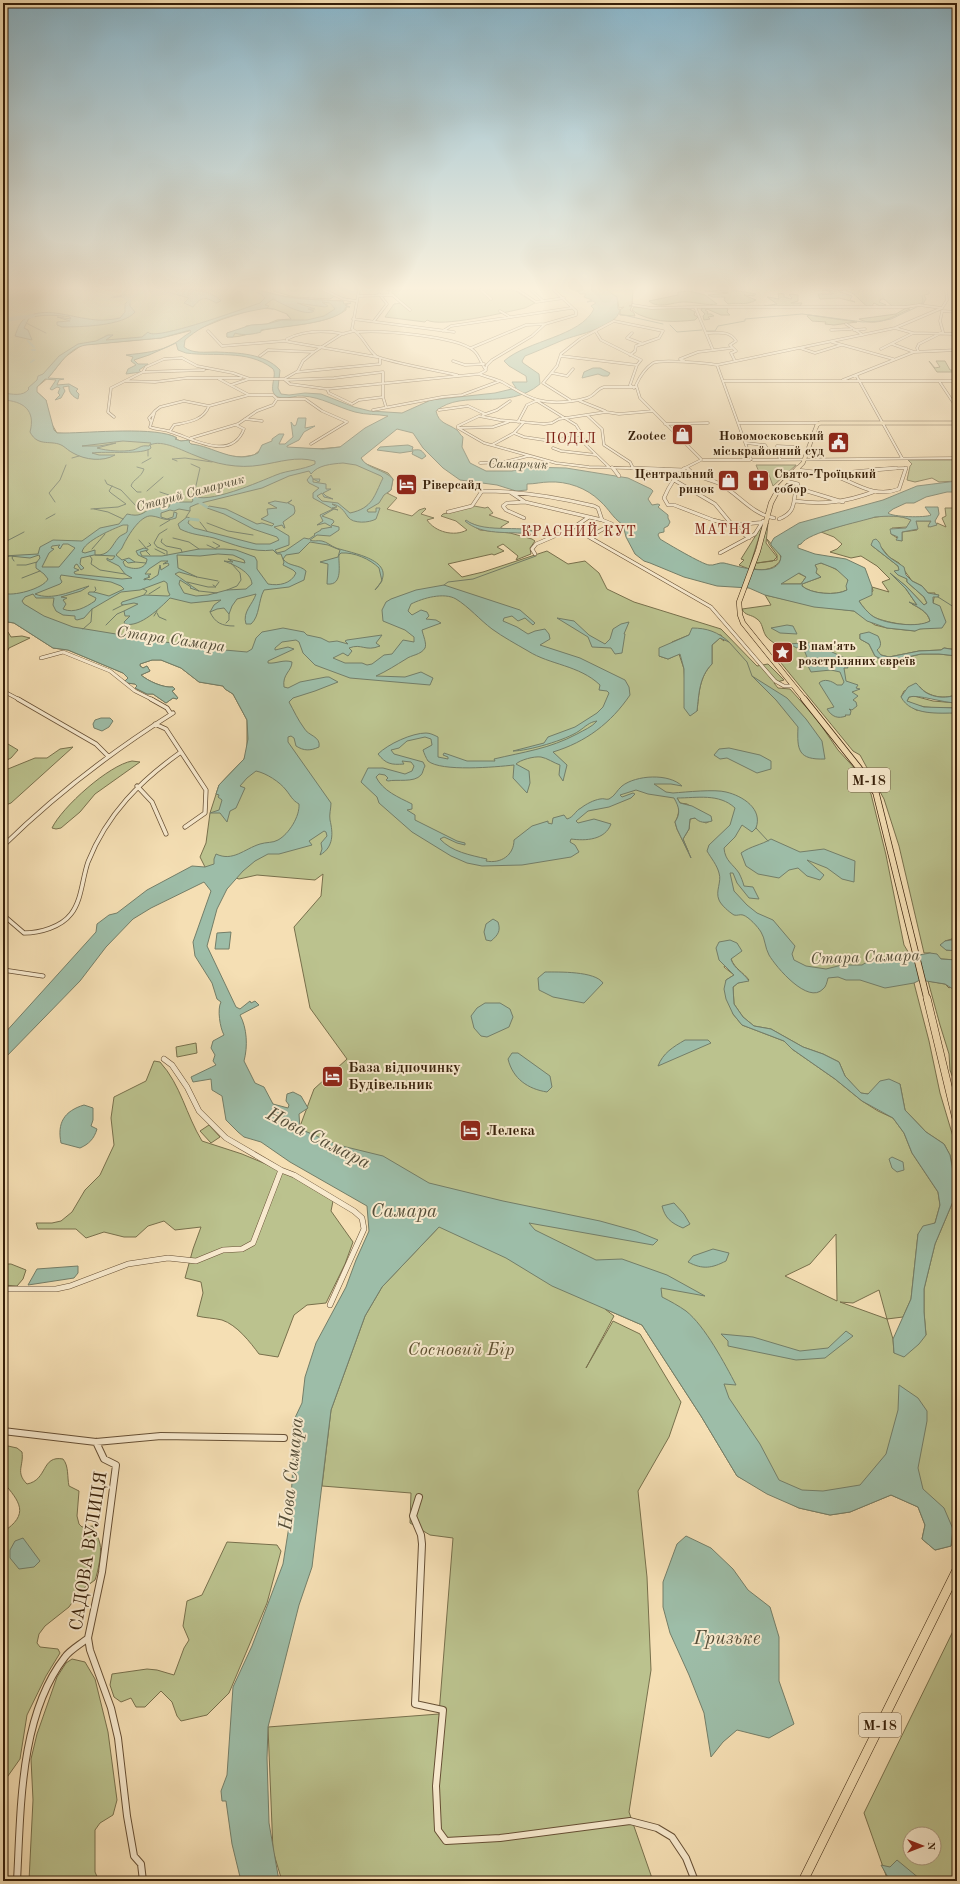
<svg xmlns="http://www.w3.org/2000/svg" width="960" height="1884" font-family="'Old Standard TT',serif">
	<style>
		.green { fill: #bbc28e; stroke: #78704c; fill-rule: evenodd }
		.water { fill: #9dbda8; stroke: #747e68; fill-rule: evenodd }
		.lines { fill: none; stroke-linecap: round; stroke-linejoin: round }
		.stream { stroke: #747e68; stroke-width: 1 }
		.canal-far1 { stroke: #9dbda8; stroke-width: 2 }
		.canal { stroke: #9dbda8; stroke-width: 3 }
		.river { stroke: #9dbda8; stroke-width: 4 }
		.minor-far4-casing { stroke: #664f34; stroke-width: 3 }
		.minor-far3-casing { stroke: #664f34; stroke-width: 4 }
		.minor-far2-casing { stroke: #664f34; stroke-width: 5 }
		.minor-far1-casing { stroke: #664f34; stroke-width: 6 }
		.minor-casing { stroke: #664f34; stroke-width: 8 }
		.highway-far4-casing { stroke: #361f09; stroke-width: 4.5 }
		.highway-far3-casing { stroke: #361f09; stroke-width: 5.5 }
		.highway-far2-casing { stroke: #361f09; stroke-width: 7 }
		.highway-far1-casing { stroke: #361f09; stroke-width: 8 }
		.highway-casing { stroke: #361f09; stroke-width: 10 }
		.minor-far4 { stroke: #f8eace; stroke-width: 2 }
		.minor-far3 { stroke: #f8eace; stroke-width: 3 }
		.minor-far2 { stroke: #f8eace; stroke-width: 3.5 }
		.minor-far1 { stroke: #f8eace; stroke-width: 5 }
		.minor { stroke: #f8eace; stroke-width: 6 }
		.highway-far4 { stroke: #f5dfb4; stroke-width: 3.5 }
		.highway-far3 { stroke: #f5dfb4; stroke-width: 4.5 }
		.highway-far2 { stroke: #f5dfb4; stroke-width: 5.5 }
		.highway-far1 { stroke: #f5dfb4; stroke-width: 7 }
		.highway { stroke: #f5dfb4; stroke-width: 9 }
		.labels { text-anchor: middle; stroke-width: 4; stroke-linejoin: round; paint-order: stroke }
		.far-poi-label { font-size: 13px; font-weight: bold; fill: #361f09; stroke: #f8eace; text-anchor: end }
		.far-water-label { font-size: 13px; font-style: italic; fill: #554e39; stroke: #f8eace }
		.far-quarter-label { font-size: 14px; letter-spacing: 1px; fill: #7a1f14; stroke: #f8eace }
		.shield { fill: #f8eace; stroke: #705c44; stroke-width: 1 }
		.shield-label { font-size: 14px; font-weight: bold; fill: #361f09 }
		.poi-label { font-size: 15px; font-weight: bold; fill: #361f09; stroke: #f8eace; text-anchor: start }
		.water-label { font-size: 16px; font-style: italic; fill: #554e39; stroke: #f8eace }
		.near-park-label { font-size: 18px; font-style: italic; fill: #5e5031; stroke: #f8eace }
		.near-street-label { font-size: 18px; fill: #361f09; stroke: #f8eace }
		.near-water-label { font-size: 19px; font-style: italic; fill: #554e39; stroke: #f8eace }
	</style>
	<rect width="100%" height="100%" fill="#f5dfb4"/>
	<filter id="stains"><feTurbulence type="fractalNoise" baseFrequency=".005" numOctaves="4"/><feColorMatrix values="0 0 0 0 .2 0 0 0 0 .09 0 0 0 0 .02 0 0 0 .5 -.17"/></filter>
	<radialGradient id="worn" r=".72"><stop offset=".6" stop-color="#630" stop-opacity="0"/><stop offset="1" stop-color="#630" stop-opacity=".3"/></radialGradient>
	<path class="green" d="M3,290H260C286,299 316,300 343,301L342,303L346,306V310C324,325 295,324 269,329C255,331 242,338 227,337V333L243,329L246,326L267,324L277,320L291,319L287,314L274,309L258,308L223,319L201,328L161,338L82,345L65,357L49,377L37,387L36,391L46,400L50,421L57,433C88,436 121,430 154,433C162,434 171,434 177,438L175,439L181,441L190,440L189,442L191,444L230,456L242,457L254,455L259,451L292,448L318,449L340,447L361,458L364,463L388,473L393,479L391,490L387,493L397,498L387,509L412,516L419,510L425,508L426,509L421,514L434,518L427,520C435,532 454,537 467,530L456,521L441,516L443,514L474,506L485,508L488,507L493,513L489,515L509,522L501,527V528L505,529L483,528L465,521L480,530L510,533L532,539L535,541L530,548L531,554L516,560L518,556L503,544L497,547L504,551L494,555L492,554L448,564L462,577L483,572L547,551L568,564L585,561L599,573L607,589L634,602L721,629L757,666L768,664L784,680L774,683L778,688L790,689L816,718L838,750L858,772L871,794L886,855L904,945L910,955L914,983L929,1041L940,1093L957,1150V1535L951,1546L935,1550L922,1539L925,1525L918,1507L891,1495L850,1512L830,1515L799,1508L737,1476L701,1416L642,1325L605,1309L614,1316L586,1368L613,1321L640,1334L681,1402L669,1437L638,1491L647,1577L651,1670L629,1812L653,1881H282L273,1851L268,1727L439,1714L453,1538L430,1535L410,1523L411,1493L322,1486L331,1410L365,1316L382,1287L439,1227L299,1129L314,1089L347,1059L310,1008L294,927L321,896L323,874L315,880L257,875L239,879L205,867L200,857L206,843L210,813L219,785L244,759L247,752V720L233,694L225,689L223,686L199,682L181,668L161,660H152L140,664V666L143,668L147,666L150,671L141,675C148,681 163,688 173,687L175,689L172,691L178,698L177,699L173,698L166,703L153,694H147L135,688L137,686L135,684L127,683L128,678L123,673L68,650L53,648L14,623L8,622L3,617ZM689,635H721L724,641L720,638L712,645V664C699,677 699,694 697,711L685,688L684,669L679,654L668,659L659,656L672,642ZM677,798L680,803L687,804L712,820L706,823L695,818L690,819L689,829L683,839L688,851L677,829L675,822C680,814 679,807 677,798ZM737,943L735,955L731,959C735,969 743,972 749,980L738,983L733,987L734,1004L743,1017L754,1026L771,1029L803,1047L823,1054L839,1062L845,1076L860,1093L868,1094L900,1084L905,1110L926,1132L944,1144L950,1155L953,1171L954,1199L935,1244L924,1289V1312L926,1335L894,1353L893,1339L887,1319L903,1317L911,1299L918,1234L935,1223L940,1205L938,1192L912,1153L904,1133L893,1118L878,1111L862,1101L835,1079L792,1049L784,1041L742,1025L733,1014L726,980L734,975L724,967ZM836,1234L837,1301L785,1276L810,1264ZM879,1290L887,1319L840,1302L853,1303Z
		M274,290H323L336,295L330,299L294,297L273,291Z
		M387,290H514L535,303L525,308C507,312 440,328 427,320L425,322L385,317L394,304L401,303Z
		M606,290H633L632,305L629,306H632L630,310L634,313L635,316L620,315V310L624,307L619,308L617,297Z
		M733,290L756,294L754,296L744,295L756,300C746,306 738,302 728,304L724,300L725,297H713L708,295L729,293L705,291Z
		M822,290H925L929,291V294L924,295L926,299L923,304L893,307L884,299H881L879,302L886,305L880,306L874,303L872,306H867C859,301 852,287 838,291L852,296L850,300L855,302L839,298L820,299L818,294H834L829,292L830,291Z
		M689,291L705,295L717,304C708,306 695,302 686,302C675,301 659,310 649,301L678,295V292Z
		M778,293L784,294V297L791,299L792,298L789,295L790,294L798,295V301L791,303H802L800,306H764L777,304L767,297L779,299Z
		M634,307C650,310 683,303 695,312L694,315L698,317L695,320C675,322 659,323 640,315C637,314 635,312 632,310Z
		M702,308H726L728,309L727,312L730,315H721L707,309L705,310L708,312L707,314H711L714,316L708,317L710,319L704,320L703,316L705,314L701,310Z
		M906,308L910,309C894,316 876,328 859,319L896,314Z
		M807,316L809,315L857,322L834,325L825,324L826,322L812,321Z
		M929,361L935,368L940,367L936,361H945L950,370H957V372H937Z
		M908,460H957V481L939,482L932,478L915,482L907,480L910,466L912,464Z
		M756,465H796L773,486L768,472H759Z
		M945,508H957V650L944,648L941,650L919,651L889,657L881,655L860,634V639L869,644L875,656L894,660L921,654H939L957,656V694C946,700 928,697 920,687L904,691L901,697L916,710L957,713V928L952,939L945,941L946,950L957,951V960L941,959L930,953H924L899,846L884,799L860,755L853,751L781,663L780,659L787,655C782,645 772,644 766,636C762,630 763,623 757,619C751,614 745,616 742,609L771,605L765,595L814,606L854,611L875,625L887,628L915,631L918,629L940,627L933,603L935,593H928L922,586L912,581L899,563L889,557L881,547L871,545L898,566L900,570L895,571L907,579V582L924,597L927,603L924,605L906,586L894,577L906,589L917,605L912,604C919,608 928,612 930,621C918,629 889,623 876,618C870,616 862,606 859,601L873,591L872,587L889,592L882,582L890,579L877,566L861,556L851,558L830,552L837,549L842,544L834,537L821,532C846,525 887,508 911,520L907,527L892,528L891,534L902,541V532L917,530L916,521H931L928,527L937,524V523L946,527L942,518L946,516Z
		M768,523L766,543L777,557L773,561L757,563L777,560V555L769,544L767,539L780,554L781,559C776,569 765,571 754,569Z
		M763,524L749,569L739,565L744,560L741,559Z
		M818,563C826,563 846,573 848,581C848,583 847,588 847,590C836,596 811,594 802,586V584L821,577L815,572L817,569L815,565Z
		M798,573L806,577L801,584H780Z
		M3,630L8,632L11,637L22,636L30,638L9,648L6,654L7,657L3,659Z
		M914,696L933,701L957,703V708C939,707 923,710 907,701L909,697Z
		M3,741L18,750L11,758L3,762Z
		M73,747L11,803L3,806V771L35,758H47L60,749Z
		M132,761L140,762L95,794L80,812L61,828L56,829L52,828C62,807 109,765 132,761Z
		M928,981L945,984L949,988L957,982V1084L954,1081L950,1070L949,1054L940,1025Z
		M196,1043L197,1053L177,1057L176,1047Z
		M154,1061L160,1062C181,1085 186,1115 202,1141L242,1154L285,1172L333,1201L331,1211L353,1242L345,1264L326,1303L307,1305L294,1315L278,1357L259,1354C250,1342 237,1325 222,1320C214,1318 205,1318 197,1316L203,1293L201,1282L185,1278L193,1249L201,1227L175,1230L164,1221L148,1226L136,1237H124L104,1232L86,1238L76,1229H38L36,1223H52L61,1221L72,1212L85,1190L100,1175L114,1145L111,1118L114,1097L146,1081Z
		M209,1125L220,1137L211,1143L200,1131Z
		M3,1264H11L26,1270L23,1279L17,1286L3,1285Z
		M8,1446L17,1448L22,1452C24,1466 15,1472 27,1484C48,1480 41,1455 63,1459C69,1466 67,1477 69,1486L79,1491L77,1516L79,1524L82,1527L93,1526C94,1533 99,1537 100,1544C102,1552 98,1572 95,1580L80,1591L69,1607L45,1626L39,1634L37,1643L40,1647L58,1649L60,1653L46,1676L27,1715L20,1759L3,1783V1532C30,1514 20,1502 3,1482V1448Z
		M227,1542L277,1545L281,1551L267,1603L229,1693L207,1715L181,1721L177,1716L172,1702L161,1691L145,1707H136L131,1698L121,1702L114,1697L110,1685L112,1674L147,1669L157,1670L174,1675L184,1648L189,1640L183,1626L187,1601L202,1595Z
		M957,1623V1881H888L864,1813ZM910,1834H934V1858H910Z
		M72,1659L85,1662L95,1679L108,1732L117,1800L113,1815L100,1823L95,1830V1872L99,1881H29L33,1800L31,1759L37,1734L57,1677L66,1663Z"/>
	<path class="water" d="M167,290C185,290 208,287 221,301L216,303C205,296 201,297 193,307L184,303L189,298L164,291Z
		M251,290C263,290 274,295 287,297C305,300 324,300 343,301L344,304L351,303L345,305L350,307H346C342,323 277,327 261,330V332C255,334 243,336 235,333L233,337H227V333L251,325L267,324L282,320H307L324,316L335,309L330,303L322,302L328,306L325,307L297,303L315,309H308L314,311C306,317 282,304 273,299L265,305L269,306L267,308C238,313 207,320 185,340L184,347C192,354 206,352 216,352C238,353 264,353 280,370L278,388L281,394L289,395L305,393L321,394L354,407L370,411L402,413L431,400L495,393L516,388L512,382H527L526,376L509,366L504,361C528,340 580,337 594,309L591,306L596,303L593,301L587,302L592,300L584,297L586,294H580L577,290H606L617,297L618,309L620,310C616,328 578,334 563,340C551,345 538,351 525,356L522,361L523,363L539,374L540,384C507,412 463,388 436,411C439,424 447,423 457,430C460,433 460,435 463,437L462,447L470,463L486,471H512L528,467L566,468L628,478L651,489L653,491L648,499L652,505L658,504L660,505L658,507L668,515V518L670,522L668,526L664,528V532L659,533L658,535L660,539C668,544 702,564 709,565C714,566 719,562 724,563C737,566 780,580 781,556L771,545V543L774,538L799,523L883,500L917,486L957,481V492H947L926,497L914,503H906L893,509L888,513C892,517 925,518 931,515L925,507H938L939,514L935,521L937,525L930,527L928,526L931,521H916L918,529L902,532V541L896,540L898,537L891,534L890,529L906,528L911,520C901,515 886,516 875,517C860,522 808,532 801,544L798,545V548L815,554L846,559L865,568L872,587V595L859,601C862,606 869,614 874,617C886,624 918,628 930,621C928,611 917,607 909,602L917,605L906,589L890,573L906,586L924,605L927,603L924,597L907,582V579L898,575L894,571L899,570L898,566L871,545L873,540L876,539C882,544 879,545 883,550C888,558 897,562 904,567L906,575L912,581L922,586L928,593L939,595L938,597H933V603L940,606L946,622L942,628L920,629L915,631L887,628L867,621L854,611L814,607L765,595L749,588L717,586L684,577L650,563L644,561L635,554L626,537L623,525C611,516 610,510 600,501C587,488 567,481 549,482C542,482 535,484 527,484V490L516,491L497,485L460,480L443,468L423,448L413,433L397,429L361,458C367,469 384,469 393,479L391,490L384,495L379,503L367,510L368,512H376V508H380L376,519C369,523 353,524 348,517C344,511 340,505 332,504L337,507L332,508L338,510L334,509L322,516L333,520L334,522L331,525L339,527V530L330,536L317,535L310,540C314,542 317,540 322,541C327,542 331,546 336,548C355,554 402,561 375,590L382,581L379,568C370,559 354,552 341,553L339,555C338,563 344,586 327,584L328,564L320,562L338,557L340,550L328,545L310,542L299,553L286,555L283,559C289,567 299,564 306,571L304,580L289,587L264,590C258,601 260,616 251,624H246C242,612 253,604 256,594L237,599L232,606L229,614L224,608L217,609L210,612L214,605L221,600L191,603L170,598C161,607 140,628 125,624L124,622L130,616H125L124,611L138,604L134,603L123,605L121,604L122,602L144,595L168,596L170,595L168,591L167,583L164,581L140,590L121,592L92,609L84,618L77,620L75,619V616L63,615L56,611L53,605L54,598H36L33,594L25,597L22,601L24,604L44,616L73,627L202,648L247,652L252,649L256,638L262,632L283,628L304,632L307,635L321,638L329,642L337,641L348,644L345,641L347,640L382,635L376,643L380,646C365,652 362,643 349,648L352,651L348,656L343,653L333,658L345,663H362L367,665L372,664L384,655L392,654L403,640L414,642V637L405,630L383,621L382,610L386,602L391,599L416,590L444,585L520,610L535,623L533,625L525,618L518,621L512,616L504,618L503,621L517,627L528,634L535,631L545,629L549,634L550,639L540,645L580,658L625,680L629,687L630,695C611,723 586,742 553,752L567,765L563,781L559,775L560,765C554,763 547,758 541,757C534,756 520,760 516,764L529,771L530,783L527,793L513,778L514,765C496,767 441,772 428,761C426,758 424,753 423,750L432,745L431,739L425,737L407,741L399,748L391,750L394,754L423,762L425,766C423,769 423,773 421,775C414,783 397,779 388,781L386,780L388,778L385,775L379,774L376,777C383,791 398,797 412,804V809L407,810L415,815V820L457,841L465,843V845L457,843L444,837L440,839C452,852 470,855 487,859L486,861C501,864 514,855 514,840L532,826L548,821V823L552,824L553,818L564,815L567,819C574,817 575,811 581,808C586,804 594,800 600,799C604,798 606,800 609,799C615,796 617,790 622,786C636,775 669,773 682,786L671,784H654L666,792L673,793C686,792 715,789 726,792C743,796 763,809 756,828L752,832L742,825L735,837L724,848C725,861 733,864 739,873C741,877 743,882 744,886L753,887L759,899L749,898L737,883L733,873H730L734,891L747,905L757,913L773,920L795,946L792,954L794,960L806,966L826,969L842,965H862L867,962L878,961L888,959L900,953L913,956L930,953L937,954L941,959L957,960V982L953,989L945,984L920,980L914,983L885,988L860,980H846L838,977L828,978C827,982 826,987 823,989C808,1005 776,967 769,955C765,948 765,938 761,932C758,927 749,917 743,915C740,914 737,916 734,915C729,912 721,905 719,900C715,891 722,882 719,873C717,865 711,858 707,851L709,845L730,825L735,808C719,793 697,798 677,798L680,803L692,806L711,816L712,821C705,823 700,823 695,818L690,819L689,829L683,839L691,858L677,829L675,822C681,813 679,807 674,798L648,794L636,790L620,795L622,797L633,793L635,794L631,798L609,807L588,811L576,821L578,823L594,819L611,824C605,840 586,841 571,839L570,842L575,845L579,852L571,857L522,865L482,866L467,863L451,856L412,832L379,803L377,797L361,782L368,768H383L405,774L412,771L414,766L411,762L402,761L404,764C391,765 386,764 378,754C388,744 412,733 426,733C430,733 434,735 438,737V757L448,759V757L443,755L444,753L467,761H495L494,759C523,752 549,749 577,734C584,730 592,727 597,721C589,722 585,727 579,731C566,740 528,751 513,751L544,743L548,737L575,727L597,713L603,707L609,693L607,691L599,690L600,685C579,665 550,665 528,651C516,644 503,637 492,629C480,620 469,607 456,599C444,592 423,598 411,604L408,611L412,615L421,610L427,612L429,616L426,619L436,620L441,623L422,630C423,635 427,644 425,648C421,655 411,655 406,659C396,665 387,671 376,676L405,677L421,672L433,678L430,685L350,678L315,665L303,653L299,642L296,640L282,642L275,648V650L288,647L294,649L268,661V663C276,664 284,659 292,662C292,671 282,674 284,687L288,688L300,682L326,677H329L338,682L315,691L293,698L289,702C294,711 298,720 304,728C308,736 321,736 319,747C310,751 304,751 296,746L294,738L291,736L288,737V742L331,803C331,808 329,815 330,820C333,833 334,847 320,855L322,849L321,843L327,836L326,832L324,831L309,841L312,845L279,854H268L255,861L243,871L227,889L217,909L207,946L236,1007L240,1009L250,1001L251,1003L255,1001L259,1005L240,1015C247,1028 248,1046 244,1061L255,1083L264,1087L273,1104L288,1108L289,1105L286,1101L287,1094L293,1092L301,1096L308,1108L299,1114L300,1129L338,1145L383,1156L429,1183L503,1201L600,1221L636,1231L658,1240L653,1245L529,1223L535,1230L596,1260L622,1259L667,1275L705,1296L661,1288L662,1297C670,1301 679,1306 686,1311C705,1326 725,1364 736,1385L724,1384L729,1398L760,1444L779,1480L802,1490L823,1491L860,1485L886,1454L898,1410L899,1385L918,1398L927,1411V1421L918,1468L923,1489L944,1508L953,1529L951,1546L935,1550L922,1539L925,1525L918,1507L891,1495L850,1512L830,1515L799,1508L767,1494L737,1476L701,1416L642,1325L552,1286L506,1258L439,1227L382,1287L365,1316L331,1410L312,1567L299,1605L268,1727L267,1758L269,1823L279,1881H241L232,1844L226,1801H222L221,1791L227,1775L233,1687L252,1646L283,1564L290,1520L294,1443L293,1422L302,1403L305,1377L316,1343L346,1287L356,1260L369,1231L367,1206L290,1162L261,1142L244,1137L238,1132L226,1120L222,1096L212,1090L211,1079L193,1082L191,1077L216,1065L213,1061L215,1055L211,1048L213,1041L224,1035C220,1028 217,1009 221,1002L217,999L212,983L195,956L193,942L211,891L204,882L151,908L133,919L106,947L80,981L3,1060V1035L96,932L97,924L109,915L117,913L147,890L192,866L205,867L214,864V859L216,854C233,862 244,849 260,844C266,842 273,843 278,840C289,834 300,816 299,804C292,800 291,796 286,790C280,782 266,773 256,771L247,778L240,786L245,788L236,808L230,811L227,822L220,813H210L219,810L222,800L218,797L219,795L216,794L219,785L244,759L248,739L247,720L233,694L225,689L223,686L199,682L181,668L161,660H152L140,664V666L143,668L147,666L150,671L141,675C148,681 163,688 173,687L175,689L172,691L178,698L177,699L173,698L166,703L153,694H147L135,688L137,686L135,684L127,683L125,681L128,678L123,673L68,650L53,648L14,623L8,622L3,617V593C12,597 43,589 48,579L44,574L36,568V563L40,558L39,555L30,558L10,556L3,558V556L38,554L40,547L53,540L82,541L100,528L119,524L127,514C140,517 142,514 152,507H169L171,502H192L193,500L191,497L193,495C205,506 261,481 276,475C288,470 303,470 315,464V461C296,456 280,462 261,465C238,469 215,464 194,455C183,451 162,439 150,445L151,448C144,455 105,451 92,453L99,455H115C103,462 85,460 73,453C69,451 66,448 63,446C52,439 38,448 30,432C36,410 23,401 3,400V393C12,394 23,397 29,389L28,388L37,380L38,376L43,374L59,356L78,344L96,341L108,335H113L106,340L142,337L148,332C153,342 245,308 260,303L265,298L261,294ZM190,330L191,332C185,335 180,340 175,343C160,352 143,353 126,355L133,357L131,361L136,365L128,369L126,374L141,372L139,370L148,364H138L134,360L149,355L176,343L178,350L186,353C214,357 247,349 272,368C280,374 263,395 282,398C288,399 296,395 303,396C321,397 337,407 355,412C366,415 377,414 388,416L365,428L340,447L323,449L287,447V446L299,440L304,432L315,426L305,428L306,418H298L296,425L294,426L291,422L293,437L285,444H279L284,434H279L272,439V441L262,445L258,453C235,465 213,446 191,444L189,442L190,440L181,441L175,439L177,438C158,426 89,433 64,433H57L54,430L46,400L37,392V387L45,379L56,380L50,389L52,390L57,387L60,388L58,393L60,395L55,400L61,398L65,391L63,387L69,386C68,392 73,397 78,399L79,394L76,391L78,389L69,384L57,385L59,380L64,379L48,378C59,366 68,348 86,345L161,338ZM123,441L151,443L149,446C140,445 140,448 133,450C122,452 108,451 97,448L116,443L99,446H82ZM343,463L356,465L381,476L383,478C374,496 373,508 350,513L338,503L322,501L317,496L322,493L324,497L333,499L326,496L323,493L331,489H326V484L313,482V479L319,482L320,479H313L311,475L307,480L309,483L319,488L313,493V498L333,509L320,515L323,521L317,525L325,523L332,527L321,529V530L314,534L315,535L309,539L304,538L285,551L277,553L275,550L289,545V536L274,527L282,525L284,528H285L283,522L294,514L295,511L294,506L288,503L292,500L287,503L275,501L268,503L277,508L267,509L268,515L261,519L274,524L272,526L262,523L257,524L226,509L209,506L207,508L224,514L253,529L277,537L279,540L270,544H256L194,528L188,523L190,518L187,517L178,524L180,529C192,535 202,535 214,538C232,544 253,553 273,550L277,554H281L284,562L283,565L293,570L296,573C291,584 279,586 268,584L257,569V561L255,557L236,550L224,549H199L162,556H142L140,552L148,550V549L144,548L136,551L138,555L147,559C146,570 133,570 125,566L123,562L125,560L128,563L135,562L129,558L122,560L116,555C118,552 120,551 122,548C126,539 140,514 152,516C161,517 165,522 176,518L177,513L174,512L173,517L167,519L161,517V513L170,510L174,511L179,509L190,511V507L197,504L262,488L289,476L309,471L311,474C318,465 331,464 343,463ZM123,525H128L127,532C125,534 121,535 119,537C111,546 110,556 95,555V550L85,553L82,552C84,541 113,529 123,525ZM63,544H68L75,548L59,567H42L49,553L54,549L51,548L52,546L60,545L58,547L60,549ZM218,554L233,555L244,560L245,563L228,559L233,562L224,561C235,565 251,572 252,584L246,589L227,590L208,595L196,596L184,593L179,584L180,580L191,587L190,588L199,591C190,585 182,579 175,574L179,572L197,577L178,568L177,555L200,556ZM94,555L115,556L113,559L110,560L107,558V560L119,566L125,574L132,578L122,579L75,574L74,572L79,570L74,568L75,565L77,564L81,570L84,568L80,564L81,558ZM161,561H168L163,564L168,563L169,565L161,570L160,565L158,575L150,580L147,579L144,580V579L150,577L148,576L151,574H145L149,569ZM821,563L836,569L848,580L846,586L847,590C836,596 811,594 802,586V584L821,577L816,573L817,569L815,565ZM799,573L806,577L801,584H781ZM61,575L111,582L121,586L124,589L109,596L94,592H89L88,594L96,598L95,601C86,607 74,614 63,609L66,604L63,600L67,598L61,597L81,591L89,586C72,591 52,601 35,594L60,584L62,582L60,578Z
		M127,295L125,297L130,299V306L135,312C124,326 80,327 62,327L57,325V322L70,321L57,317L71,319L70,317C55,315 43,314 29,318L24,328L28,330L32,340L15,336C17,330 20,321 26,318C43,306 70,317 89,319C100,321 110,320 120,318L125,312V304L129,300L122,296L112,298L111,297Z
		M593,368H600L610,373L608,376H603L598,374L582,378L584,372Z
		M408,445L413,447L412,450C420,450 420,448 426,456L422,459L412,454L413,451L400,453L377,450L380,447Z
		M466,520C485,535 530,523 537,534H530C508,531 482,536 465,521Z
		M557,618L574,621L589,635L605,644L610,639L613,629L621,624L629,622L624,634H625L622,653L615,654L611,648L592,647L588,637Z
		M787,625L793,626L797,634L780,633L771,628Z
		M692,628C707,628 718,632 729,642L720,638L712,645V664C699,677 699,694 697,711L690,716L684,708V669L680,654L668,659L659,656V648L689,635Z
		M869,632L878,636C881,642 882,646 877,650L881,655L889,657L919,651L941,650L944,648L957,650V656L939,654H921L894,660H883L875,656L869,644L860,639V634Z
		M803,641L818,646L826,647L832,652L847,659L845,661L848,668H844L846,681L858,685L856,688L860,689L852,692L858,696L853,700L856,702L857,706L852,710L849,709L851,711L850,715H845L846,716C838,719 832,717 827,709L834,707L819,683C824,678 832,681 837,685H842L844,682L840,672L831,670L811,672L808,666L814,664V661L808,660L805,652L789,644L801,643Z
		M752,676L787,698L806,719L822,741L825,759C798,760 797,750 798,727L776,700Z
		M916,683C919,686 922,690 925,692C934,698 948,699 957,694V703C943,703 918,694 909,697L907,701L924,707L957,708V713C939,713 911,716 901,697L908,687Z
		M101,718H110L113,721L109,727L102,731L94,728L93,724L95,720Z
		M729,748L760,755L771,761V769L757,773L727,758L720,759L714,755L719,749Z
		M771,839L800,852L824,849L855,861L854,882L842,879L827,868L807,860L824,875L820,880L807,876L798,868L789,870L779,878L758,874L746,866L741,853C751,846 761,845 771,839Z
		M493,919L498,922C501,931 498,935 491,941L486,940L484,932L486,924Z
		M231,932L229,949H215L217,933Z
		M957,939V951L946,950L940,945L945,941Z
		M730,940L737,943L742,951L731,959C734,969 743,972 749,981L738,983L733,987L734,1004L743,1017L754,1026L771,1029L803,1047L823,1054L839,1062L845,1076L861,1093L868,1094L880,1081L889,1079L900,1084L905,1110L926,1132L944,1144L950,1155L953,1171L954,1199L935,1244L924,1289V1312L926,1335L919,1344L904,1357L894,1353L893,1339L911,1299L918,1234L923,1226L935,1223L940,1205L938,1192L912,1153L904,1133L893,1118L862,1101L835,1079L792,1049L784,1041L742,1025L733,1014L726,999L724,989L726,980L734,975L719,960L716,948L719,942Z
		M545,972C559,972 595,971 603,983L584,1003L553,997L539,990L538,978Z
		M485,1003H500L510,1009L513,1017L509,1027L487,1037L481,1036L474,1028L471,1016L477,1008Z
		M685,1040H708L711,1043L658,1066C663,1053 673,1047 685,1040Z
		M512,1053H518L550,1076L552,1087L547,1092C528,1089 513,1079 508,1059Z
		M84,1105L93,1108V1120L91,1126L97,1129C94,1139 89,1144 80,1148L61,1143C57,1123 64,1111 84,1105Z
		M892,1157L903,1162L904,1170L897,1172L892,1168L889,1159Z
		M674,1203L684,1214L690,1224L683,1228C671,1223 665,1218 662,1206Z
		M713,1249L729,1253L726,1261C712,1268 703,1270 688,1262L693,1256Z
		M78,1266V1273L74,1278L28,1285L37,1269Z
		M846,1331L853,1336L825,1358L796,1360L728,1346V1341L721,1334L753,1337L800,1351L828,1348Z
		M686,1536L711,1548L733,1569L748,1590L770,1607L779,1637V1681L794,1724L769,1738L737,1730L723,1742L711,1757L704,1713L689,1675L670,1633L663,1607V1582L677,1544Z
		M23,1538L40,1561L34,1567L19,1569L10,1558V1550L15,1541Z
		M897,1860L920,1879L921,1881H890L881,1865L890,1867Z"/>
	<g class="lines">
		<path class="stream" d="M877,290L879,291
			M921,304L923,301L922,296
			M267,308L273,309
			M619,314L663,324
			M287,315L291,319
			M26,323L46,333
			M670,325L677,332L702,330
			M707,331H715L718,326L745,321V319L802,314L863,322L881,321L891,319L919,306
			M148,450V456
			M72,458L79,456
			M177,461L172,459L185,458L212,462
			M142,463L151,458
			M191,464L200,468L195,490
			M137,467L144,469C141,478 133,479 131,486L137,492H141
			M105,480L107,484L121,490L138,508L149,509
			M147,491L163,477
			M160,492L175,497L173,502
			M193,495L195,493
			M55,502L49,493L60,480L66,465
			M91,509L118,507L126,504L111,493L109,491L112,486
			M94,509L108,512L123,519
			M186,517L190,511
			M46,519L55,514
			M200,522L207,531
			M207,523L228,531L253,535
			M160,526L170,520
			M167,529L159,534L154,543L157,547L167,551V555
			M173,538L189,542L199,549
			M162,539L161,542L166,546L181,549L182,552
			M139,540L146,548
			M213,542L220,546L216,548
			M3,543L24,532
			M207,545L216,549
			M147,547L151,545L149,543
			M92,549L105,534
			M155,549L165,554
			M146,551L150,555
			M13,556L12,558L14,561
			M90,556L92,559L91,564L100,570L125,574
			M135,562L146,563
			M17,565H26L37,562
			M197,577L218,581
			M22,578L40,571
			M187,582L208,587H216L213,585
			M444,585L448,582L473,579L536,556
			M216,586L219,582
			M143,589L147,591L144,595
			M227,590L237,586L241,580L240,573L231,563
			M199,591L217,593
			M94,592L96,590L95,587
			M149,594L160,587
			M938,597L957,609
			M113,610L123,605
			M210,612C215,623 222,626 234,626
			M157,613L159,617L166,620
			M154,616L157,611
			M226,623L229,620V614
			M106,625L117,614L124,611
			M83,629L91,622L92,609
			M729,642L747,662L752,676
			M847,659L858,657L879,658
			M756,828L768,841"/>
		<path class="canal-far1" d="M153,290L167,292
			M129,298L148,290
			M28,341L34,347
			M32,350H35
			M31,362L34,360"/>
		<path class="canal" d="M199,502L207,507
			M190,519L198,520"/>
		<path class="river" d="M122,290L124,291V296L129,301
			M3,320L33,316"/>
		<defs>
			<path id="minor-far4" d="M324,290L343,299L356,301
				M359,290L352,329C363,335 366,348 376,356C383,361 444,372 457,375
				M391,290L390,293L410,310
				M481,290L491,299
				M518,290L536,302L564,298
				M531,290L543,301
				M358,296L393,295
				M633,305L651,308L695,307L713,350
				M695,307H906L919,305L942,308
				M500,311L510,317
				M942,311L957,312
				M353,319L454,332
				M374,321L387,304L379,294
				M846,324L863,335
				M895,328L913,333
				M831,330L851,329
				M854,330L865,329
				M208,331L222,346L284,341L377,357
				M443,331L451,326L571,308
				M358,332C381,330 455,336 473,350C479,354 481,364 486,370
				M596,332L601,340L641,360L637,365L630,385L634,388
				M632,333L627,338L643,344
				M707,333C719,333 729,330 736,341L730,345L736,351L731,353L735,361
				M287,341V339C305,330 324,330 344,334
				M832,342L893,359
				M892,344L914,352
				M471,348L526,325L545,324
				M800,348L815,353L841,345
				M881,349L913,333L957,334
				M918,351L917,348L919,344L943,332L940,321L942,312
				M260,356L268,350L314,352
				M561,356L637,365
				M453,361L465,365L484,364
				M684,361L680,359L698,352L731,348
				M717,365L751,459
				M143,372L146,367L164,359L182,358L197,366L233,373L250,379H284L290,384L327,389L479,374C487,377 495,379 502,382C513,388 526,397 538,400C553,404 572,402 587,398C595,396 596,389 604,387H636
				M297,372L380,364V358
				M552,373L567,376L573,369
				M479,374L485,371L487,365L492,360L532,336L545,324L576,315V311L554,290
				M856,375L902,458
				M219,379L249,395
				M284,379L298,371L303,361L314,352L342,334L354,331
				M285,380L334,378L383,372V397L386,407
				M843,380L914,352L957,350
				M125,381L155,382L187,378H241
				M723,381H957
				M939,381L957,408
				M231,385L249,379
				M327,389L329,393L352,404L359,400L383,397
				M277,399H305L322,411L347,422L311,444
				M570,400L543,383L557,366L561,354L580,339L614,321L663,331L659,338L636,346L635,351L630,355
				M537,401L576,425L581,433L584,443L609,467
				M580,401L605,411
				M373,410L442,397L462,395L500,381
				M439,410L468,406L485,414
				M483,415L497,410L510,401
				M587,415L602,429L604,445L630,462L633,468
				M114,417L108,412L111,388L143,372L204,370
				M245,419L262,421
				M151,422L149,418L155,411
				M518,422L527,405L538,400
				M739,423H820
				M665,424L708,423
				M236,425L244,429C231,462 194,439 171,432C164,429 157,430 150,427L155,411L160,407L184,401L209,406L249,395H273L277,399
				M458,428L484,443L556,463L589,467L664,469
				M458,428V426L479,416L500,420L544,424L552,423L559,419L606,412L619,414L653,411
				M458,428L493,427L508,422
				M170,431L174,425C188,422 203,421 209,406
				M514,433L524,437L558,442L568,435H582
				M191,438L238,424L257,411L273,405L277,399
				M746,443L765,445L770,453
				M492,445L514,433L524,422
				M553,448L561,451L596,455
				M701,459L640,398L636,385C640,376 644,369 653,363C660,359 707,363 717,365L895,328L942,308L947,300L946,290
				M780,459L776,450H778L777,446L796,447
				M703,460H750
				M753,460L957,458
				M480,463L504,462L528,456
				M612,467L614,469
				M687,468L688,469
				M683,469L701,460
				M874,469L906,468V469"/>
			<path id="minor-far3" d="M613,468L619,476
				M632,468L684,470
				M685,468C675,476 669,486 664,498L668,505H674L713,520L733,525L766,522
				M687,468C696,478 707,478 718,483C738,493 751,514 774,518
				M797,470L831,474
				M831,474C854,482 874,499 899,489L906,468
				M831,474L896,468
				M674,480L715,504L734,527L749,538
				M797,488L843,502
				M510,492L525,502L602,520L612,524L589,537
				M795,501C823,505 846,502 873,492
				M448,512L472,506L482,491C520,491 557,497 594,506L598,508L602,520
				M524,518L506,510L503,506L507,503L525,502
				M779,519C799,511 791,500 798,484L786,481
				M589,537L711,607L775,681L784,686H793
				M720,553L755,534L763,521
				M535,554L532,549L536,544L571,529L589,517
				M41,658L63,652L110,671L135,691L153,700
				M3,691L20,700"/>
			<path id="minor-far2" d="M18,699L96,744L108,756
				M151,699L167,708L171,714
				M155,724L166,729L206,790L205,813L185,827
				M137,786L152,802L166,834
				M3,846C55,795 111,752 173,713
				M3,915L24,933C40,933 61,927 71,914C82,900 82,879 88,862C107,814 140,781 181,752
				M3,970L43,976"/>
			<path id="minor-far1" d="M164,1059L172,1065L187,1087L199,1111L226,1138L281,1170L294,1175L354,1211L362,1218L364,1229L330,1305
				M949,1089L957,1092
				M3,1289H56L70,1286L128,1264L168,1258L196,1261L223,1250L242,1249L253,1243L281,1170"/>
			<path id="minor" d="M3,1431L96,1442L161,1436L284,1438
				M96,1442L104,1459L116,1465L102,1572L88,1638L90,1650L111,1708L118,1738L127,1816L134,1856L141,1864L143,1881
				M419,1497L413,1516L421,1535L422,1544L415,1704L443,1710L436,1786L438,1830L446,1841L500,1838L630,1821L657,1828L672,1837L686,1858L695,1881
				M17,1881C21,1810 19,1716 65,1657C70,1650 81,1644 88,1638"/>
			<path id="highway-far4" d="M797,469L803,463L817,425L820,423H957"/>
			<path id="highway-far3" d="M798,468L779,488L771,503L758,551L739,602L740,615L743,623L805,700"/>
			<path id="highway-far2" d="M804,699L859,768L876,793L927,999"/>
			<path id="highway-far1" d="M927,998L957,1123"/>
			<path id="highway" d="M803,1881L957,1570"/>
		</defs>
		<use href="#minor-far4" class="minor-far4-casing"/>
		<use href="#minor-far3" class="minor-far3-casing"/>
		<use href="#minor-far2" class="minor-far2-casing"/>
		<use href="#minor-far1" class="minor-far1-casing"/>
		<use href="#minor" class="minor-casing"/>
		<use href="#highway-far4" class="highway-far4-casing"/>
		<use href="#highway-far3" class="highway-far3-casing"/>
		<use href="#highway-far2" class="highway-far2-casing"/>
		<use href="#highway-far1" class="highway-far1-casing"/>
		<use href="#highway" class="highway-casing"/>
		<use href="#minor-far4" class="minor-far4"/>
		<use href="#minor-far3" class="minor-far3"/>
		<use href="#minor-far2" class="minor-far2"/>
		<use href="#minor-far1" class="minor-far1"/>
		<use href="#minor" class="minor"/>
		<use href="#highway-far4" class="highway-far4"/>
		<use href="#highway-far3" class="highway-far3"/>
		<use href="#highway-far2" class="highway-far2"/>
		<use href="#highway-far1" class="highway-far1"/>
		<use href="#highway" class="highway"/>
	</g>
	<linearGradient id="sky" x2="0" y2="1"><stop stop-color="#8ab8ce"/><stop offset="0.52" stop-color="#faf1dd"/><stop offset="1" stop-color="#faf1dd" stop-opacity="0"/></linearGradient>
	<rect width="960" height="554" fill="url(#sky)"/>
	<defs>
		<symbol id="shop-square" viewBox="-11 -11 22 22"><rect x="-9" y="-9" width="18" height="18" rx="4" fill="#8f2418" stroke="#f8eace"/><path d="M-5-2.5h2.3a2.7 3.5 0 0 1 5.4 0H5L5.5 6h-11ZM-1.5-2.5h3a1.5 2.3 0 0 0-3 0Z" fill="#fff"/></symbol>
		<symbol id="civic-square" viewBox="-11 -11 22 22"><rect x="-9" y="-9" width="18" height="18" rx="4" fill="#8f2418" stroke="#f8eace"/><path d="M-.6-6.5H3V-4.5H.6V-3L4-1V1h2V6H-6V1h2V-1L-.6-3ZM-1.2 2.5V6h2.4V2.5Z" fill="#fff"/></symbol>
		<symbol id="church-square" viewBox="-11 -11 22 22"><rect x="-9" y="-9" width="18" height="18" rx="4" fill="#8f2418" stroke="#f8eace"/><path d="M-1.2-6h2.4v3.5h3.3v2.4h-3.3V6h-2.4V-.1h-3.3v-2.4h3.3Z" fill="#fff"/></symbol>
		<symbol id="hotel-square" viewBox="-11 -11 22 22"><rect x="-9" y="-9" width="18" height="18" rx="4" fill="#8f2418" stroke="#f8eace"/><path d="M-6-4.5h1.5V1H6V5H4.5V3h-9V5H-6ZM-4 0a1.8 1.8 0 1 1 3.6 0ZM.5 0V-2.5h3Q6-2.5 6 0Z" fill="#fff"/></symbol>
		<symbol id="sight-square" viewBox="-11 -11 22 22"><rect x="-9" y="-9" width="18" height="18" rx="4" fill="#8f2418" stroke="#f8eace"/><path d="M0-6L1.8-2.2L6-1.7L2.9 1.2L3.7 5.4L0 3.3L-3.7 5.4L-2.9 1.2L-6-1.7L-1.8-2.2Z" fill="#fff"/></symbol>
	</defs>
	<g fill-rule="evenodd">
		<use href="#shop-square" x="670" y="422" width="25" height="25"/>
		<use href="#civic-square" x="826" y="430" width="25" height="25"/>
		<use href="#shop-square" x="716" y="468" width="25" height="25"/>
		<use href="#church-square" x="746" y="468" width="25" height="25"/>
		<use href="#hotel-square" x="394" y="472" width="25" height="25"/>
		<use href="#sight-square" x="770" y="640" width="25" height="25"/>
		<use href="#hotel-square" x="320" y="1064" width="25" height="25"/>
		<use href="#hotel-square" x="458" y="1118" width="25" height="25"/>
	</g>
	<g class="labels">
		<g class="far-poi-label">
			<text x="666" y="440">Zootec</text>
			<text x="824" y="440">Новомосковський<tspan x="824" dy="15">міськрайонний суд</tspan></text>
			<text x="714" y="478">Центральний<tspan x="714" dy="15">ринок</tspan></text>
			<text x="774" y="478" text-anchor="start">Свято-Троїцький<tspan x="774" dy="15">собор</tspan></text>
			<text x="422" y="489" text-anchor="start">Ріверсайд</text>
			<text x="798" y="650" text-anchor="start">В пам'ять<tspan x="798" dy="15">розстріляних євреїв</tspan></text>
		</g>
		<g class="far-water-label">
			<text transform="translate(518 463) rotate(1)" y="5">Самарчик</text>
			<text transform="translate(190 492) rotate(-15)" y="5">Старий Самарчик</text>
		</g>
		<g class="far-quarter-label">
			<text x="571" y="443">ПОДІЛ</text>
			<text x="723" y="534">МАТНЯ</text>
			<text x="579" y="536">КРАСНИЙ КУТ</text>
		</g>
		<g class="shield">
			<rect x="848" y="768" width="42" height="24" rx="3"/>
			<rect x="859" y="1713" width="42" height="24" rx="3"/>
		</g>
		<g class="shield-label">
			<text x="869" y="785">М-18</text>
			<text x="880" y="1730">М-18</text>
		</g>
		<g class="poi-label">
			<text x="348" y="1072">База відпочинку<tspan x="348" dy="17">Будівельник</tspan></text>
			<text x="486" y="1135">Лелека</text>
		</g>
		<g class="water-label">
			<text transform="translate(171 638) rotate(8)" y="6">Стара Самара</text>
			<text transform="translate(865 956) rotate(-2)" y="6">Стара Самара</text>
		</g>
		<g class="near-park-label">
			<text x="461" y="1355">Сосновий Бір</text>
		</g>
		<g class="near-street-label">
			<text transform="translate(88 1551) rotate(-81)" y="6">САДОВА ВУЛИЦЯ</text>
		</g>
		<g class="near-water-label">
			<text transform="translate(319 1137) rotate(27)" y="7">Нова Самара</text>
			<text x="404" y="1217">Самара</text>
			<text transform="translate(290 1474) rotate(-84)" y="7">Нова Самара</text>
			<text x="727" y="1644">Гризьке</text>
		</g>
	</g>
	<rect width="960" height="1884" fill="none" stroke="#f5dfb4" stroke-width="16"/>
	<rect x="4" y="4" width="952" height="1876" fill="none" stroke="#361f09" stroke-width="2"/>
	<rect x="8" y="8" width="944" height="1868" fill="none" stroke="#361f09"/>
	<g transform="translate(922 1846) rotate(90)"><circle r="19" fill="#f8eace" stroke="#aa997f"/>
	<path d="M0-3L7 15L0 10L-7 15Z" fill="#8f2418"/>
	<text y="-6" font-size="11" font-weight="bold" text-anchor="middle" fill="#361f09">N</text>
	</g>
	<rect width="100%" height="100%" filter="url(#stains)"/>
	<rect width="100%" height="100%" fill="url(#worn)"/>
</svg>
